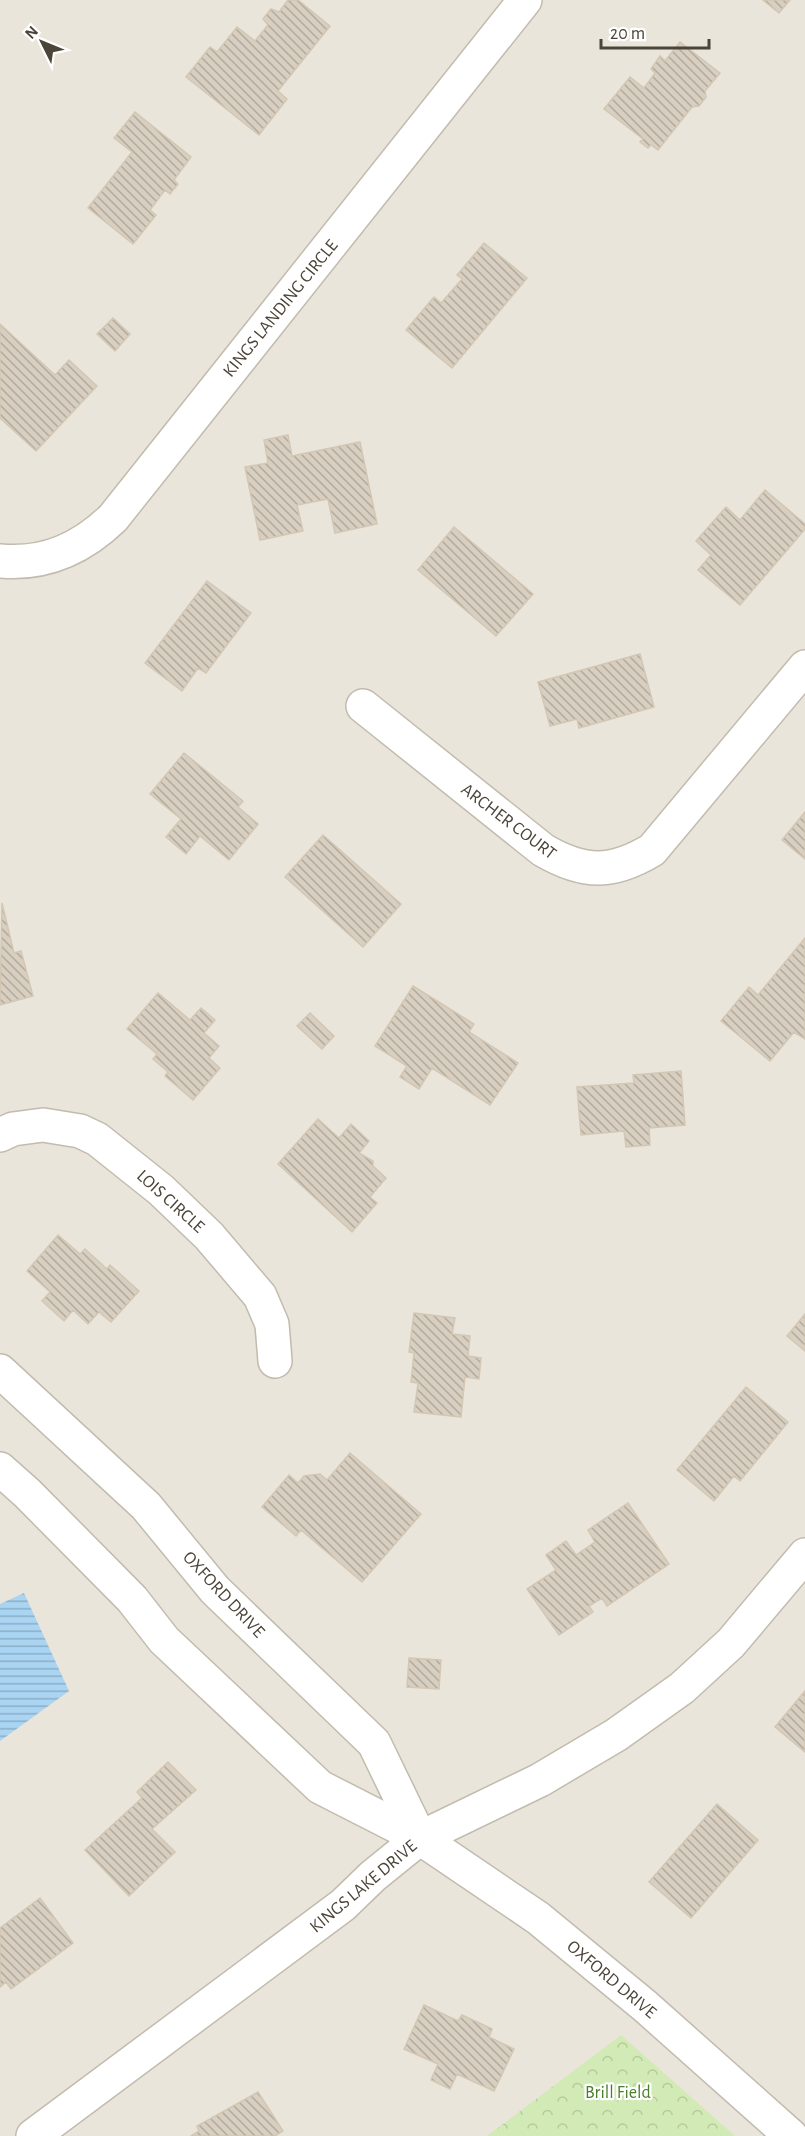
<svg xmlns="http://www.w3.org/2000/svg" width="805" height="2136" font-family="'Alegreya Sans',sans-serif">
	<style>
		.residential { fill: #eae5da }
		.park { fill: url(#park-crowns) }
		.water { fill: url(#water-rules) }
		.building { fill: url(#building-back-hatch); stroke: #d3c7b4; stroke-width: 1.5 }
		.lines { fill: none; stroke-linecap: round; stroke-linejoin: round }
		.minor-casing { stroke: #c2bbae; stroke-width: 36 }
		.minor { stroke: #fff; stroke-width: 33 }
		.labels { text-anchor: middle; stroke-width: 4.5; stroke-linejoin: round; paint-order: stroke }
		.street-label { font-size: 18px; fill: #4b4439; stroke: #fff }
		.park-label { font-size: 18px; fill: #4a7f2a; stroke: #fff }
	</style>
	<defs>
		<pattern id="park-crowns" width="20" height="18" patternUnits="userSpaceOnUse" patternTransform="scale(1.5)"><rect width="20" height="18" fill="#d2eab5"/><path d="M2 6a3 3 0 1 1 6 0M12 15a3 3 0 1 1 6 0" fill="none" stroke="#b6ca9c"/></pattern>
		<pattern id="water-rules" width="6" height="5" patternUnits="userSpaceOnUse" patternTransform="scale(1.5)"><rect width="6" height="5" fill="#a9d4f2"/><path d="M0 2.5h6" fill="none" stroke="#8caec5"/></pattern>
		<pattern id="building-back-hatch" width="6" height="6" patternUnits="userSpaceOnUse" patternTransform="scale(1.5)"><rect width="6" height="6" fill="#d8cfc1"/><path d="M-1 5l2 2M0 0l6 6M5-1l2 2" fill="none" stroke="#b1aa9e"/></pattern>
	</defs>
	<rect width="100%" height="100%" fill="#f6f3ec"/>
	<path class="residential" d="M0,0H805V2136H0Z"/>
	<path class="park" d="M621,2035L735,2136H487Z"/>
	<path class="water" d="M24,1593L69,1691L0,1741V1604Z"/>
	<path class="building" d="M288,0H298L330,26L278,91L287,99L259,135L186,77L210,47L217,52L237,27L255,41L268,25L263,19L271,9L279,12Z
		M763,0H790L779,13Z
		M680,42L720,73L705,91L706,97L699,106L692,107L658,150L651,145L648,148L640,142L643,139L604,109L630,77L644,88L655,73L651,69L660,56L665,61Z
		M135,112L191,157L174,180L178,184L170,194L165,190L150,210L156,215L133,244L88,208L132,152L114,138Z
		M484,243L527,278L452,368L406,330L434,297L441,303L462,279L457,275Z
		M113,318L130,334L115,351L97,334Z
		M0,324L55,375L69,360L97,386L36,451L0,418Z
		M288,435L292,456L360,442L377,524L335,533L328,499L297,505L303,531L260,540L245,467L268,463L264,440Z
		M765,490L805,524V529L740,605L698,570L711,555L696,541L726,507L740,520Z
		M454,527L533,594L496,636L418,570Z
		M207,581L251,613L206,673L198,668L182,691L145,663Z
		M640,654L654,707L579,728L577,719L550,726L538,682Z
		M184,753L243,801L238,807L258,824L229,860L200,836L186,854L166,837L181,819L150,794Z
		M805,812V859L782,840Z
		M323,835L401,904L363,947L285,877Z
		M2,903L14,953L21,951L33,996L0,1005Z
		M805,938V1039L794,1032L770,1061L721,1021L749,987L758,995Z
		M413,986L474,1024L469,1032L518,1063L490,1105L432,1068L419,1089L400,1077L407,1066L375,1046Z
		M158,993L190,1020L201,1008L215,1020L204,1033L219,1046L209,1058L220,1068L193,1100L165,1076L168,1072L153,1059L157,1054L127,1029Z
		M310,1013L334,1036L322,1049L297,1026Z
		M681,1071L685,1125L649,1128L650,1145L626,1147L624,1131L581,1135L577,1087L634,1083L633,1075Z
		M318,1119L339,1138L351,1124L369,1141L359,1153L373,1161V1166L386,1178L370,1197L377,1203L352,1232L278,1164Z
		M58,1235L80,1254L85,1249L107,1269L110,1265L139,1291L111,1322L99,1312L88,1324L73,1310L64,1321L42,1301L50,1292L27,1271Z
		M414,1313L455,1318L452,1334L470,1336L468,1356L481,1358L479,1379L465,1377L461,1417L414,1412L418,1383L411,1382L414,1353L409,1352Z
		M805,1314V1351L787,1336Z
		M746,1387L788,1422L740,1481L734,1476L714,1501L677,1470Z
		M350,1453L421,1514L362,1582L301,1530L296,1536L262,1507L289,1475L298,1483L304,1476L320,1474L327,1480Z
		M628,1503L669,1564L607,1606L602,1598L589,1606L593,1612L559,1635L527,1589L556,1570L546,1555L566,1541L576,1555L595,1542L588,1530Z
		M409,1658L441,1660L439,1689L407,1687Z
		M805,1691V1752L775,1727Z
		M168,1762L196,1790L152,1829L175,1852L129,1896L85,1850L142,1798L137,1792Z
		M717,1804L758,1840L691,1918L649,1882Z
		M40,1898L73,1943L11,1989L6,1982L0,1987V1928Z
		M424,2005L458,2021L462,2015L492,2029L489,2037L514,2049L494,2091L457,2074L450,2089L431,2080L438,2064L404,2049Z
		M258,2092L283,2131L275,2136H191L199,2131L197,2126Z"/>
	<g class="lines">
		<defs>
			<path id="minor" d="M0,561C45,565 81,549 113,518L525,0
				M363,706L543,850C584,874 612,874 652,850L805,667
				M0,1135L13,1129L43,1125L80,1131L97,1139L161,1190L209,1236L260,1296L272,1324L275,1361
				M0,1371L146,1506L215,1590L374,1743L420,1838
				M0,1469L27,1493L132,1599L164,1640L320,1787L420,1838L538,1918L645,2006L791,2136
				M33,2136L343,1905L373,1876L420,1838L540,1780L616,1735L682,1688L731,1643L805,1555"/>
		</defs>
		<use href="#minor" class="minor-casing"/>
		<use href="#minor" class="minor"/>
	</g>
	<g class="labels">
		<g class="street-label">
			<text transform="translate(280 308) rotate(-51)" y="6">KINGS LANDING CIRCLE</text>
			<text transform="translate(509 821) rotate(37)" y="6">ARCHER COURT</text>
			<text transform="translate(171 1201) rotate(42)" y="6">LOIS CIRCLE</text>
			<text transform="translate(224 1594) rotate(47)" y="6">OXFORD DRIVE</text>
			<text transform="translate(363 1886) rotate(-40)" y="6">KINGS LAKE DRIVE</text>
			<text transform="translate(612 1979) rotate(40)" y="6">OXFORD DRIVE</text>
		</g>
		<g class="park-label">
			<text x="618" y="2098">Brill Field</text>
		</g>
	</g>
	<g transform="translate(42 42) rotate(313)" stroke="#ffffff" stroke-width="4.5" paint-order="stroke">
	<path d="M0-4.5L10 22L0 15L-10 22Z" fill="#4b4439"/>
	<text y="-9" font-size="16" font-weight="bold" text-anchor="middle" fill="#4b4439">N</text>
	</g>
	<path d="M601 39v9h108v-9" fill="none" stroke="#4b4439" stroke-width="3"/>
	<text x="610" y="39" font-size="18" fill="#4b4439" stroke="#ffffff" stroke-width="4.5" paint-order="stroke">20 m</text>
</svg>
